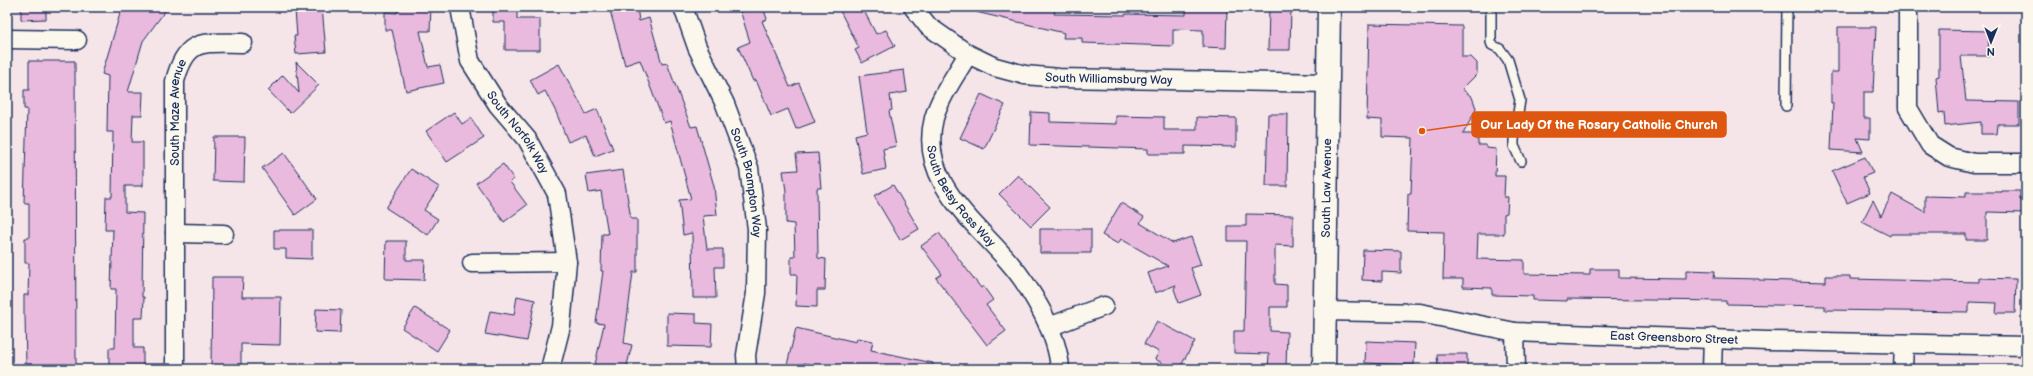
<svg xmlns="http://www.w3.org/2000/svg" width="2033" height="376" font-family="'Balsamiq Sans',sans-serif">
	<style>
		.building { fill: #e9badd; stroke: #1b2f5e }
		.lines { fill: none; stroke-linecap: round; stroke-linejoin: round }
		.service-casing { stroke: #1b2f5e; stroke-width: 12 }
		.minor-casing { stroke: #1b2f5e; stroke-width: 21 }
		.tertiary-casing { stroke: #1b2f5e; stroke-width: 25 }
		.service { stroke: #fbf7ec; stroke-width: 9 }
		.minor { stroke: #fbf7ec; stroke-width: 18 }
		.tertiary { stroke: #fbf7ec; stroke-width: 22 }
		.labels { text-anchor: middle; stroke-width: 3.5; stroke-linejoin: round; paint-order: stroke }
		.street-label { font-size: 12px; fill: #1b2f5e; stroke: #fbf7ec }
		.leader { fill: none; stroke: #de5710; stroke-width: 1.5 }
		.callout-dot { fill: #de5710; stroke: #fbf7ec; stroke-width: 1.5 }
		.callout { fill: #de5710; stroke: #de5710; stroke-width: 1.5 }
		.callout-label { font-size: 13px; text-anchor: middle; font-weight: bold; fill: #fff }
	</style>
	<rect width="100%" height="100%" fill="#f6e5e8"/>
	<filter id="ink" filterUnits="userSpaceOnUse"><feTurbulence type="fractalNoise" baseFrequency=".025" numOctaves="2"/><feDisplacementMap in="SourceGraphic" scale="8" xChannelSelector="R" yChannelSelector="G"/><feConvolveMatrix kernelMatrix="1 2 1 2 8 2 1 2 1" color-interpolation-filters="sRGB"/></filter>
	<g filter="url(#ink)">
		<path class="building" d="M21,7H46V19L21,20Z
			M122,7H168L143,41L128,92H143L142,115H133L132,142H143V186H125V212L143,213L142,297H144L143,318H134V348H143V369H109V348H115L116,289H111L113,230H105L106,197H112L113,132H107L108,76L102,74Z
			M322,7L326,52L296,54L294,36H297L295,10Z
			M397,7H431L430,31H420L428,67L440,65L444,83L406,91L392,30H385V12L397,13Z
			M493,7H517V19H540V50H505V22H493Z
			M609,7H637L639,21L649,18L662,64L667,63L691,127L697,126L714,186L717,215L703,216L707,249H723V267H715L716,298H693L692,233L683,235L679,200L691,199L670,121L664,123L640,60L625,65Z
			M739,7H763L767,19L762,21L790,87L799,83L815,122L796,129L788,109L771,116L756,80L753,81L738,47L750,42Z
			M838,7H862L876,34L886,30L895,46L862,63L855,50L859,48Z
			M976,7H1056L1054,14L1126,15V14L1186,15V7H1227L1226,48L1203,47V30L1173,29V46L1082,43V38H1063L1064,33L976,12Z
			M1269,7H1291L1290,50H1268Z
			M1369,24L1462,26V57H1471L1477,63V74L1462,89L1472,97L1476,108L1474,113L1463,134H1478V145H1486V148L1496,149L1495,176H1505L1504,197H1508L1507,213L1504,214V234H1478L1477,259L1524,260V274L1590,275V269H1619V278L1686,279V270L1715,271L1714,278L1759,279V280L1826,282V276H1850V279L1979,282V278L2016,279L2015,313H1996L1997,303L1969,302V312L1825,310V306L1726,304V301L1567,299V301L1533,300V296L1492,295V288L1463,287V279H1443L1444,232L1407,231L1408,194H1411L1413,138L1382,137V120L1367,119Z
			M1838,27H1876L1873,92H1864V118H1870V139L1857,138L1863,152L1831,150L1833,103H1831V72H1838Z
			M1939,30L1989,31L1988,56H1961L1966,101L2019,102V124H1998L1997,134H1981V122L1945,126L1944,112L1939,113L1936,77L1939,76Z
			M29,61H75L76,369H29V365H26L25,315H24V295H28L29,263H25V238H29V203H24L27,109H24V90H29Z
			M296,62L319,85L290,113L268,90L283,75L299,93Z
			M559,64L586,114L597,109L613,149L595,156L586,135L568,142L556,112L545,91L538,95L530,80Z
			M904,70L907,92L890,95L892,110L889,111L896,146L883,149L886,169L863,174L855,135L867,132L859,76Z
			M981,94L1005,105L984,149L960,138Z
			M454,112L462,124L471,118L484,138L447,162L426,131Z
			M1031,112L1050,113V122L1116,124V116L1164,117V130H1197V117L1236,118V147L1185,146V154H1148V149L1030,145Z
			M1268,114H1288L1287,186H1266Z
			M214,137H245L244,182L213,181Z
			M284,153L317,199L295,215L262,168Z
			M818,153L821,188H817L818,258L826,259L825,290H817V307L796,306L797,274H791V257H795L794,224L786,223V191L783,171L798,170L796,154Z
			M1865,157L1873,173L1863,177L1870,193L1847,203L1832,171Z
			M503,164L514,179L510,182L527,205L504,222L476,183Z
			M411,169L439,187L424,210L438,219L428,235L386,208Z
			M623,170L631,219H637V272H633L624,343L632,345L626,369H594L604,324L596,323L603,271H601L602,234H608L601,191L589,193L586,175Z
			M1018,175L1050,207L1031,226L999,194Z
			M893,185L919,229L900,240L874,196Z
			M2002,191H2020V199H2026V213L1987,212V240H1966V234H1891L1890,236L1862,222L1873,200L1881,216L1892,194L1925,212V196L1966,197V192H2002Z
			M1121,203L1144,217L1140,223L1173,243L1191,237L1201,265L1191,268L1201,295L1179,303L1174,289L1176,285L1155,293L1148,273L1168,266L1121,239L1118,244L1102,235Z
			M1246,214L1293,215V246L1275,245V284L1287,285V307H1270V331L1287,332L1286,369H1268L1269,354L1234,353V331H1244L1246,241H1228V226H1246Z
			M1040,229H1091V253H1040Z
			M274,230H312V259L286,258V249H274Z
			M939,233L981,288L983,286L993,300L986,305L1006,331L987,345L936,278L942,274L921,246Z
			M386,241H406V260H425L424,280L385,279Z
			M1363,250L1401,251V273L1382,272V281L1362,280Z
			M212,277H243L242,297H281L280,345L241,344V369H211Z
			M517,296L535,300L527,341L485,334L490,311L514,315Z
			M415,308L450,330L437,351L402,328Z
			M316,309L341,310L340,333L315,332Z
			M667,313L696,314V323L712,324L711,347L667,346Z
			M1157,321L1195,341L1179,369H1173L1155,359L1159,352L1144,344Z
			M796,328L856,342L857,338L873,341L871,350L933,363V369H834L804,363L803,369H786Z
			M1366,341L1415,343L1414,365L1365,363Z
			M1437,354H1467V369H1438Z"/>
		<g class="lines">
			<defs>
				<path id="service" d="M1491,7V42L1492,45L1500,49L1508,60L1520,100L1514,140V146L1521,161
					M1786,106L1787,7"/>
				<g id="minor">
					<path id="s1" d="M460,7L470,61L498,105L527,139L557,194L567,262L561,326L550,369"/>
					<path id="s2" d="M683,7L697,47L725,104L749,168L757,229L756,293L746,355L747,369"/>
					<path id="s3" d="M913,7L928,26L968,54L995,67L1025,75L1059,78L1328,83"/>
					<path d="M1908,7V108L1930,145L1949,157L1974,163H2026"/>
					<path d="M7,39L77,40"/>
					<path id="s4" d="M968,54C956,75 941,95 934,118C918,180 973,220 1008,261C1031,287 1058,334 1060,369"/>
					<path d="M175,233L224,234"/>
					<path d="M472,263L567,262"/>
					<path id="s5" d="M1325,311L1420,313L1515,332L1767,341L2026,346"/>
					<path d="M1049,327L1104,306"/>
					<path d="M1515,332L1516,369"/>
					<path id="s6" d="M175,369V81C187,37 202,43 243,43"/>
					<path d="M1712,369L1713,338"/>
					<path d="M1903,369L1904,344"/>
				</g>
				<g id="tertiary">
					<path id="s7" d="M1324,369L1329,7"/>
				</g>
			</defs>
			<use href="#service" class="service-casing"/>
			<use href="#minor" class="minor-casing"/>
			<use href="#tertiary" class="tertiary-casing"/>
			<use href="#service" class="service"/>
			<use href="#minor" class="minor"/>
			<use href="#tertiary" class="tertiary"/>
		</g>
	</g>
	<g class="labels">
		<g class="street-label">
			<text dy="4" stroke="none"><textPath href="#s3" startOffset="218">South Williamsburg Way</textPath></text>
			<text dy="4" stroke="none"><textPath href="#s6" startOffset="257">South Maze Avenue</textPath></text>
			<text dy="4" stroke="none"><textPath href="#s1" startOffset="141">South Norfolk Way</textPath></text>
			<text dy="4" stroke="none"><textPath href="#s2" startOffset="188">South Brampton Way</textPath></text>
			<text dy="4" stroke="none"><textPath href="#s7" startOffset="181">South Law Avenue</textPath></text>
			<text dy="4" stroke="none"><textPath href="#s4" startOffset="160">South Betsy Ross Way</textPath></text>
			<text dy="4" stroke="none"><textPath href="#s5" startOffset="351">East Greensboro Street</textPath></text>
		</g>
	</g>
	<path class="leader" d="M1422 131L1472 124"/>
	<circle class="callout-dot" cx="1422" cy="131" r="4"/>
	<rect class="callout" x="1472" y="112" width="254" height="25" rx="4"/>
	<g class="callout-label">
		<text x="1599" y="129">Our Lady Of the Rosary Catholic Church</text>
	</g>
	<rect width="2033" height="376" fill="none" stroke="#fbf7ec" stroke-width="24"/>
	<rect x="12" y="12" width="2009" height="352" fill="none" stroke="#1b2f5e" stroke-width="1.5" filter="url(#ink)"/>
	<g transform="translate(1991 42) rotate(181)" stroke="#fbf7ec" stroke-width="3" paint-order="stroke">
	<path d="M0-3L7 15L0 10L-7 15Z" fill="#1b2f5e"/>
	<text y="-6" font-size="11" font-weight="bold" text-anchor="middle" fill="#1b2f5e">N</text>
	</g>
</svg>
